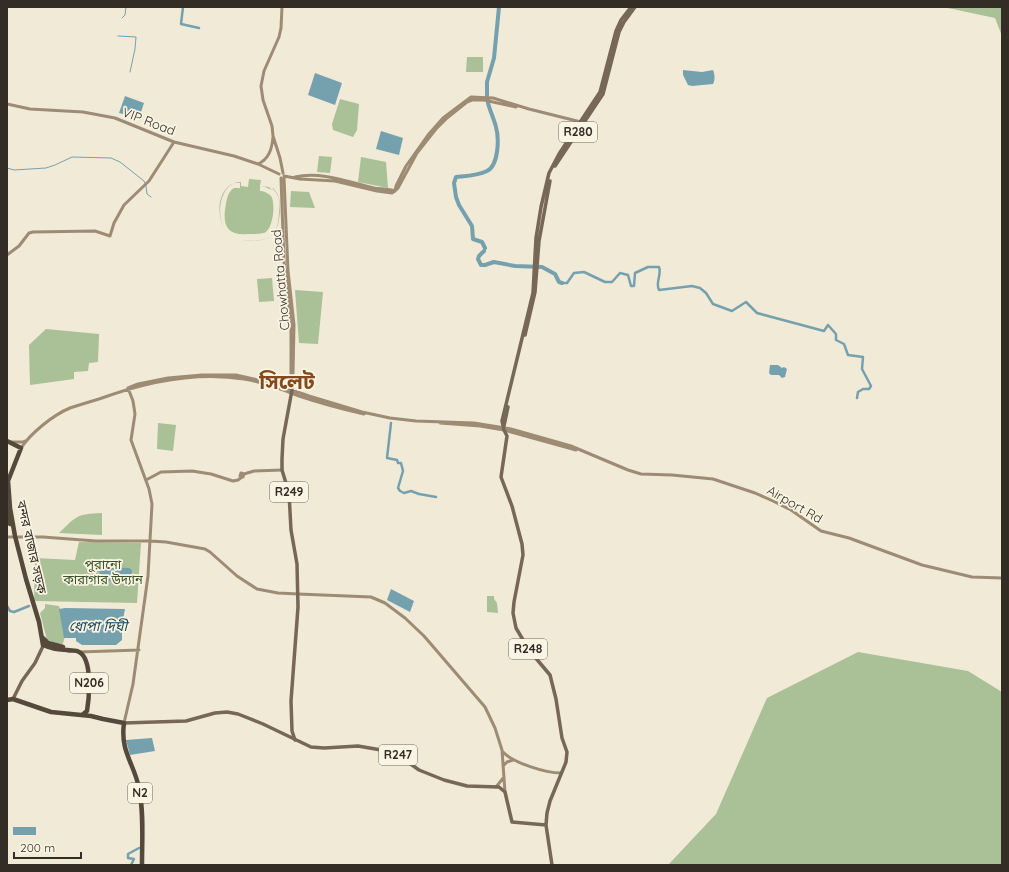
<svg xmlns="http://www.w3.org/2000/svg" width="1009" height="872" font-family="Quicksand,'Noto Sans Bengali',sans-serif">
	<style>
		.green { fill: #aac097; fill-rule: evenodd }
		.water { fill: #75a1af }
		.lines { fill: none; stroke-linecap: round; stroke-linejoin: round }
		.stream { stroke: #75a1af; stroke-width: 1 }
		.canal { stroke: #75a1af; stroke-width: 2.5 }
		.river { stroke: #75a1af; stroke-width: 4 }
		.secondary { stroke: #9d8b74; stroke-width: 3 }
		.primary { stroke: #776756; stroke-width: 3.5 }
		.highway { stroke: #55493c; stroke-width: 4.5 }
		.labels { text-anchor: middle; stroke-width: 3.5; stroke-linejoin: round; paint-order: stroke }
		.shield { fill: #f9f4e3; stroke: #6f695e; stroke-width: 1 }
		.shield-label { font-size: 12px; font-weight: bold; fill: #342d25 }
		.street-label { font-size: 13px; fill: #342d25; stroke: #f9f4e3 }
		.park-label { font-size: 13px; fill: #3b5328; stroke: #f9f4e3 }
		.water-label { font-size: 14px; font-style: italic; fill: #1a4656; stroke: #f9f4e3 }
		.town-label { font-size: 21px; font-weight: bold; fill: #854a1c; stroke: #f9f4e3 }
	</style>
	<rect width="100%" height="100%" fill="#f1ead7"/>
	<path class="green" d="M943,7H1002V36L995,18Z
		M467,57H483V72H466Z
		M340,99L359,104L357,130L353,137L333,130L332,124Z
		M319,156L332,157L330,173L317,172Z
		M361,157L386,162L388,188L358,182Z
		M249,179L261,180L260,186L269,187L272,190L273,188C280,195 280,202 280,211C278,243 264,241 237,241V239C213,232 213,182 241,182V186L248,187ZM234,183H240V188H234C228,192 227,198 226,204C222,224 226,236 248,234C253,234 259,234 264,233C273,230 276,203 271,196C268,193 264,191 260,191V186L265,187L272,190L273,189C280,196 280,203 279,212C278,244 263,240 237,241V239C215,233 215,192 234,183Z
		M291,191L309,192L315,208L290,207Z
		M272,278L274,301L259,302L257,279Z
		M295,290L323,292L318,344L299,343Z
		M46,329L99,334L98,362L89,363L88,371L74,372V379L30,385L29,345Z
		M158,423L176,425L173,451L157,449Z
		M102,513V535L59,533C77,516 76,514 102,513Z
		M79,542L141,543L137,603L34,601L35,558L75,560Z
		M487,596H494V599L497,603L498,613L487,612Z
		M45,604L59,606C63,616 68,635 62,645L47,640L40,613L45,608Z
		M858,652L968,671L1002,692V865H668L716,814L767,698Z"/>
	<path class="water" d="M683,70L702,72L713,70C715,75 715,80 713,84L692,86L688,85L683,75Z
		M315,73L342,83L335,105L308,95Z
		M125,96L144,103L139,118L119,113Z
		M381,131L403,138L399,155L376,149Z
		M770,365H778L782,368L784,367L787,369L785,377L782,378L779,375H771L769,373Z
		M100,567L129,568L132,570L131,582L99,581Z
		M391,589L414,601L410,612L387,600Z
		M65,608L125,609L122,625V640L116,645H82L76,641V638H64L59,609Z
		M152,738L155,751L130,755L126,740Z
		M13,827H36V835H13Z"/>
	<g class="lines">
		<path class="stream" d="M122,18L125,15L126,7H128
			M118,36L136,37L135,49L130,72
			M7,168L14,170L46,168L55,165L72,157L111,158L120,162L144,181L145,183
			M146,186L147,194L151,197"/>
		<path class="canal" d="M183,7L181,24L199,28
			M562,283H567L574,273L584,272L605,282H612L620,273L628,275L631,286H634L635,273L648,267H659C662,275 655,282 659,290L692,286L700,288L706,293L713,304L732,311L746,302L757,313L824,331L828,325L836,334V340L844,344L848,355L863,357L862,369L871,386L869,389H863L858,392L857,398
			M391,423L387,458L397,460L398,463H401L403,471L398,488L400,491L404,493L411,491L419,494L436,497
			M7,606L10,611L14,612L29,606
			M131,865L134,859L128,858V854L139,848"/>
		<path class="river" d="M487,96V82L494,58L499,7
			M485,248L482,242L473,239L472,226L459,205L456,197L454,183L456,177C466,176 477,176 487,171C499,165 499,138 496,127C494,119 490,111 488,103
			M484,251L479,256L478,259L481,265H485L494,262L515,266L542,267L555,274L559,282L562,283"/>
		<path class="secondary" d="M282,7L281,28L279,37L264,71L261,86L263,100L272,126L273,136L280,158L283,173
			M7,104L30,109L83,112L115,118L174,142L234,156L258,164L279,174
			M258,164C269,159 272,149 273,137
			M284,176L300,179L335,181L377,191L392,193L395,191
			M295,177C321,171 348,182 374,188C380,189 389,189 395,191
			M281,178L284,261L291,326V377
			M284,178L288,271L294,325L293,373L292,390
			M395,191L396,186L406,166L428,135L443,118L471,97L493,98L529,109L577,121L582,123
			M395,191L398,188L417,153L436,129L447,118L467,102L472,100H484L516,107
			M7,255L19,246L29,233L33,232L95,231L110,236L114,223L124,205L149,181L174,142
			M128,388L138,384L168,378L202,375H236L271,383L309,396L362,412L390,418L416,421L474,423L511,429L571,446L628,470L641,474L672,475L713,479L755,493L773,501L791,510L821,531L849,538L922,565L972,577L1002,578
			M440,423L480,426L504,430L576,450
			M11,442H23L25,441
			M21,448C31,433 53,415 70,408C79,405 89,402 99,399C145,382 195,371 244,379C263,382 281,389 299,396C320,403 342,409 364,414
			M241,473L244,474L243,477L240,476Z
			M244,474L254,471L282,470
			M146,480L161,472L192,471L211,474L233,481L238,480L242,477
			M7,537H43L96,541H150L166,542L205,549L210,552L237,576L257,589L278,593L298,594L371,597L385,603L405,618L424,636L485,707L495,728L502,750L505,792
			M79,652L139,650
			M124,723L133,684L148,576L152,504L149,489L131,440L135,414L133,401L128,388
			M503,752C513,763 546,773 561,773
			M503,766L507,762L513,760
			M496,787L504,777"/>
		<path class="primary" d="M555,166L603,94L619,32L624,22L635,7
			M525,335L535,292L539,241L550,181
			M292,390L283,439L282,459V470L289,493L291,530L297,564L298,607L291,701L292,731L295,740
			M504,426L508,407
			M13,699L22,681L35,663L44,644
			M124,723L186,721L215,713L227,712L238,714L263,724L311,747L324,748L358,746L387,751L398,755L419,770L444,780L467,786L499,787L505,792L512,822L546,825
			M552,865L546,825L547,813L550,801L566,762L567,752L562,738L556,699L550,675L529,650L516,628L513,613L514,602L523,555L522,544L512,506L501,477L507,436L504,430L502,421L533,293L536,238L541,207L549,173L559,154L600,92L616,31L621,20L631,7"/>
		<path class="highway" d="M7,441L21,448L8,481L10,508L15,536L26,579L39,622L43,645
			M7,511L10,524
			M43,638L48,643L63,647
			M43,645C50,648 59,650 67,650C71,651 76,650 79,652C93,659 89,699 87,711L82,715
			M7,700L13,699L51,712L91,716L103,719L124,723C120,752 134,763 139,788C144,813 142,840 142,865"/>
	</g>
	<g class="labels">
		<g class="shield">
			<rect x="559" y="122" width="38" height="20" rx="3"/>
			<rect x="270" y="482" width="38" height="20" rx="3"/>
			<rect x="509" y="639" width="38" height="20" rx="3"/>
			<rect x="70" y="673" width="38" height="20" rx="3"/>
			<rect x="379" y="745" width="38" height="20" rx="3"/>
			<rect x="128" y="783" width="24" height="20" rx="3"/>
		</g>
		<g class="shield-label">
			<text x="578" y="136">R280</text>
			<text x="289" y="496">R249</text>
			<text x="528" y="653">R248</text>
			<text x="89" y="687">N206</text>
			<text x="398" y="759">R247</text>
			<text x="140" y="797">N2</text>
		</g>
		<g class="street-label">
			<text transform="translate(149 121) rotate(21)" y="5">VIP Road</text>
			<text transform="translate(280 280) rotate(-95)" y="5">Chowhatta Road</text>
			<text transform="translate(795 504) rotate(30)" y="5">Airport Rd</text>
			<text transform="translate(32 547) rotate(77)" y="5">বন্দর বাজার সড়ক</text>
		</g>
		<g class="park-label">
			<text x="103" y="569">পুরানো<tspan x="103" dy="15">কারাগার উদ্যান</tspan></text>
		</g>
		<g class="water-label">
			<text x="98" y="631">ধোপা দিঘী</text>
		</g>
		<g class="town-label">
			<text x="287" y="389">সিলেট</text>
		</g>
	</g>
	<rect width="1009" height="872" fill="none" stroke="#342d25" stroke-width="16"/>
	<path d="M14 852v6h67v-6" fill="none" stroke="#342d25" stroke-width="2"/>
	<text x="20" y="852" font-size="12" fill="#342d25" stroke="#f9f4e3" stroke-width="3" paint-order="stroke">200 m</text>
</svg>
